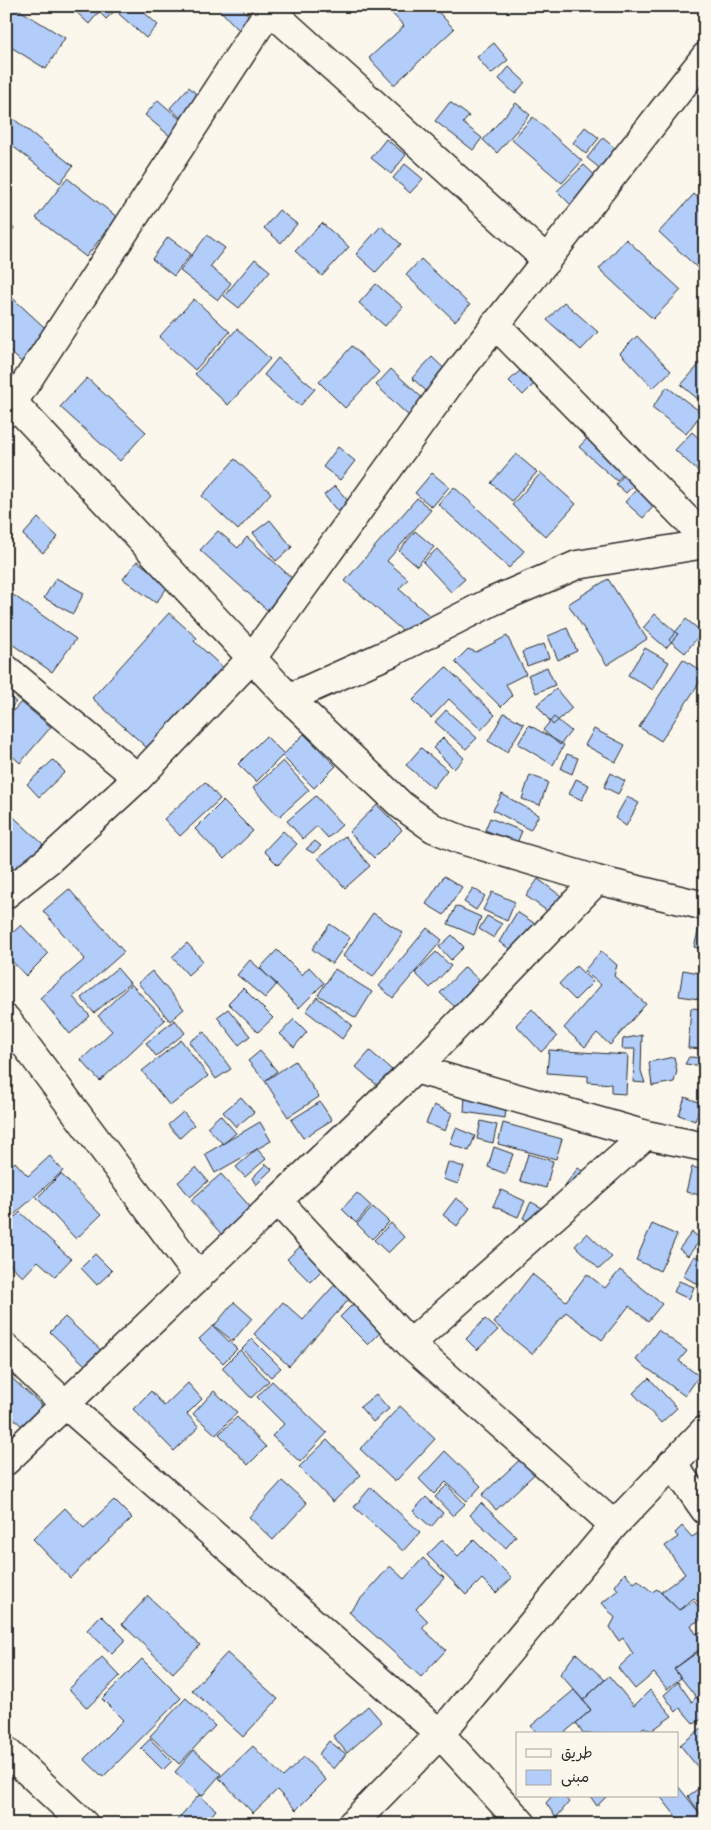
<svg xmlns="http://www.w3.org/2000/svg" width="711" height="1830" font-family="'Gochi Hand','Playpen Sans Arabic',sans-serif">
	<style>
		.building { fill: #b2cdfa; stroke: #2b2b2b }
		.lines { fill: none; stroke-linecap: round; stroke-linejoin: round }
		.street-casing { stroke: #2b2b2b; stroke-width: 31 }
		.street { stroke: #fbf7ec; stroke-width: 28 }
	</style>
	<rect width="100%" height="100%" fill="#fbf7ec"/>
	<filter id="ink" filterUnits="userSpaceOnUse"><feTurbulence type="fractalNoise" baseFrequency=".02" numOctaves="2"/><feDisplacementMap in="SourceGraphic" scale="10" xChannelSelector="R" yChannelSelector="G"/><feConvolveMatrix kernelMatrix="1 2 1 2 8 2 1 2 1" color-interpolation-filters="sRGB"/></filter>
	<g filter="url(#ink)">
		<path class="building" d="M7,6H13L65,38L46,69L6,44Z
			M70,6H91L98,13L89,24Z
			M94,6H120L106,19Z
			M126,6H137L158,25L146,38L119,14Z
			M216,6H240L266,34L254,46Z
			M385,6H433L454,29L394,85L369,58L404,26Z
			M494,43L508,60L491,74L477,57Z
			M509,67L525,82L515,94L499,79Z
			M189,87L207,104L188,125L170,108Z
			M158,100L189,127L177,142L145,115Z
			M450,102L469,116L463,123L482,138L473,150L435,121Z
			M516,103L530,115L497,153L483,140Z
			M10,116L73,166L60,183L6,141V120Z
			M533,117L582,161L562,183L512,140Z
			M585,127L599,138L586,154L573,143Z
			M603,138L623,155L607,174L587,158Z
			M386,139L406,155L391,174L371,158Z
			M405,164L423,179L410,193L393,178Z
			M584,165L603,183L576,210L557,191Z
			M67,178L117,217L86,257L36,218Z
			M694,194L705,205V275L659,232Z
			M279,210L297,224L281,243L264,228Z
			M6,223L14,228L6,240Z
			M322,223L349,247L322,276L295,251Z
			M381,226L401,244L376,272L356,254Z
			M207,235L225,248L210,267L231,283L218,300L180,271Z
			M168,237L191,254L174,276L152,259Z
			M626,239L681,290L653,319L599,269Z
			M255,259L270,271L239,308L224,296Z
			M421,259L470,305L455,321L406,275Z
			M376,284L403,307L385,326L359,303Z
			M6,292L55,337L27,367L6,348Z
			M194,299L230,332L195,370L159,337Z
			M564,302L598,332L581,350L547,320Z
			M237,329L270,359L228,405L195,374Z
			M637,336L671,371L653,388L620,353Z
			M352,346L379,372L345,408L319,382Z
			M432,357L454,378L435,399L412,378Z
			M278,358L315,389L300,406L264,375Z
			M705,358V403L704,404L681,385Z
			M526,365L539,379L523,395L509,381Z
			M391,369L429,404L414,421L376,385Z
			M87,378L146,432L120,461L60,407Z
			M667,387L702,413L686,434L652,408Z
			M593,432L630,466L617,481L579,447Z
			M692,432L705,444V472L702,475L675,450Z
			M338,447L355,461L340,480L323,467Z
			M516,454L537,472L512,501L491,483Z
			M235,459L271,493L238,530L202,496Z
			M628,471L638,481L626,493L616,484Z
			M432,473L449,487L432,507L415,493Z
			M541,473L576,504L546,537L512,505Z
			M644,481L662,497L643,518L625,502Z
			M335,486L350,503L338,512L324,495Z
			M454,487L524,551L509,568L438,504Z
			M417,498L431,510L387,561L408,579L399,589L431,617L412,639L345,581Z
			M38,518L58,537L43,553L23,535Z
			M270,520L292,547L276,561L253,533Z
			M218,531L238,548L247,537L294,580L267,610L200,550Z
			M415,531L434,547L417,566L399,551Z
			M437,549L465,579L451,592L423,562Z
			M137,561L169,585L156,603L123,579Z
			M56,578L84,593L73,614L44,598Z
			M608,579L647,639L607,665L568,604Z
			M6,590L76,639L52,672L6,640Z
			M169,613L197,638L194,641L231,675L156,756L92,698Z
			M655,614L678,634L666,648L643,628Z
			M686,619L702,632L685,653L669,640Z
			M567,628L577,651L558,660L548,636Z
			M507,636L526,674L506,684L512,696L501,707L455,662L468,649L476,652Z
			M544,644L549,658L527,666L522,652Z
			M645,648L669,662L653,690L628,675Z
			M683,659L705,674L661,741L639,727Z
			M446,667L495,715L481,730L449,699L431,718L413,700Z
			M547,667L555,685L536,693L528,675Z
			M556,689L572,708L553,725L537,705Z
			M6,694L16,702L6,713Z
			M21,702L51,727L20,763L6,750V719Z
			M446,710L477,738L466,749L435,722Z
			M504,713L524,724L507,752L488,741Z
			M554,717L571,731L560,745L543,730Z
			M529,725L564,745L553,765L518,744Z
			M594,729L625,745L616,762L585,745Z
			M304,734L336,766L314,788L282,756Z
			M266,736L284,754L256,782L238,764Z
			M443,738L464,758L454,769L433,748Z
			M421,748L447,770L433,788L406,765Z
			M567,754L578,758L572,774L561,769Z
			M53,760L65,772L39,797L27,784Z
			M283,761L309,790L279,817L253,788Z
			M611,773L625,781L618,794L604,787Z
			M530,775L548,782L540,805L522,799Z
			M576,779L589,785L582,800L569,794Z
			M205,782L220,799L180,836L164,819Z
			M502,794L539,815L530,830L493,810Z
			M316,796L342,825L328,838L317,826L303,839L287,821Z
			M627,797L639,803L626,826L615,818Z
			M223,801L253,831L224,859L195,829Z
			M377,805L402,830L374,858L349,832Z
			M6,810L43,844L17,872L6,862Z
			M490,818L522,831L517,843L485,830Z
			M283,831L297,844L278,865L264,851Z
			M345,836L370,866L345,888L318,858Z
			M315,841L321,846L313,853L306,849Z
			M705,846V864L698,861Z
			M444,876L462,887L444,915L426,904Z
			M538,879L576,907L564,923L526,896Z
			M473,888L485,896L476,910L464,902Z
			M69,889L124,952L73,997L90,1016L70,1034L40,998L85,959L43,911Z
			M492,892L515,902L507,921L483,910Z
			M456,906L481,917L474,935L448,924Z
			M517,912L537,925L518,954L499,942Z
			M373,913L403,933L373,977L343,956Z
			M487,916L502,924L494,938L479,929Z
			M330,924L350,938L332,964L312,949Z
			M21,925L48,954L26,976L6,955V939Z
			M700,925L705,927V950L694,947Z
			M427,928L442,940L393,998L379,986Z
			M452,935L464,947L451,960L439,947Z
			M187,943L203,961L188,975L172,957Z
			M277,950L302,975L309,967L324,983L299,1008L260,968Z
			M601,951L617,965L614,976L646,1004L610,1045L597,1033L585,1047L564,1028L601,985L584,971Z
			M436,952L451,966L430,988L415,973Z
			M250,960L277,984L265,998L237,975Z
			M576,966L593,982L575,1000L559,984Z
			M465,967L483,984L458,1010L440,993Z
			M117,968L130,983L94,1013L81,998Z
			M335,969L372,992L356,1018L318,995Z
			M683,970L705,974V1000L679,996Z
			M152,971L184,1009L170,1021L138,983Z
			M131,984L165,1020L100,1081L81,1060L112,1031L98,1016Z
			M243,988L273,1018L258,1032L228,1003Z
			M317,997L352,1025L342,1039L306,1011Z
			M691,1008L705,1009V1049L688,1048Z
			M228,1009L250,1036L239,1045L217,1017Z
			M532,1009L557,1037L541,1052L516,1025Z
			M294,1019L307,1032L294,1047L280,1034Z
			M175,1020L185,1033L156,1056L146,1043Z
			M204,1032L231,1069L216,1079L189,1042Z
			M642,1035L641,1071L645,1083L633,1082L635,1049H622L623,1039Z
			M181,1040L208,1076L170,1106L142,1071Z
			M549,1050L628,1055L626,1094L611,1093V1084L588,1082V1076L547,1073Z
			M260,1051L277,1071L265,1081L248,1061Z
			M370,1051L392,1070L378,1086L356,1067Z
			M674,1057L677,1071L674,1082L652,1086L649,1062Z
			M689,1057L705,1058V1066L685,1064Z
			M295,1061L319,1097L288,1117L265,1081Z
			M465,1096L507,1101L505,1118L464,1112Z
			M241,1097L254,1112L236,1127L223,1112Z
			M685,1097L701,1103L695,1121L679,1115Z
			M320,1102L332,1120L303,1138L291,1120Z
			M434,1105L452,1113L445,1131L426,1123Z
			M183,1112L194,1125L180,1138L168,1125Z
			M220,1115L236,1133L223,1144L207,1127Z
			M481,1121L497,1125L493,1143L477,1139Z
			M260,1122L271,1141L215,1173L205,1154Z
			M503,1123L562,1139L556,1159L498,1144Z
			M456,1128L475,1136L469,1151L450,1144Z
			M494,1147L513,1154L506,1174L488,1167Z
			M257,1149L266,1159L245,1177L236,1167Z
			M528,1154L553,1161L546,1188L520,1181Z
			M50,1156L63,1171L6,1222V1199L9,1197L6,1194V1170L15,1162L28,1176Z
			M448,1162L464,1167L458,1184L443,1179Z
			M266,1164L272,1169L256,1185L252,1178Z
			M196,1167L208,1181L190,1197L178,1182Z
			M692,1167L705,1170V1196L686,1192Z
			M578,1168L588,1175L572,1195L563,1188Z
			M61,1174L101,1215L76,1239L37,1198Z
			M221,1174L253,1210L223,1236L191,1200Z
			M501,1190L525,1201L518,1217L493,1206Z
			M357,1193L371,1206L356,1223L342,1209Z
			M456,1198L470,1208L457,1226L443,1215Z
			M531,1202L552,1213L537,1226L523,1218Z
			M373,1207L389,1222L372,1239L357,1224Z
			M20,1212L71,1259L55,1276L38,1261L23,1277L6,1261V1226Z
			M391,1223L404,1237L388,1253L374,1240Z
			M652,1224L677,1235L660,1271L636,1260Z
			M692,1232L701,1239L688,1256L679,1249Z
			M587,1233L612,1257L599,1269L575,1246Z
			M304,1243L326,1266L310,1282L287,1259Z
			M95,1254L112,1271L97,1285L81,1268Z
			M694,1256L705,1261V1275L699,1285L683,1276Z
			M620,1270L662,1304L648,1321L629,1306L602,1340L566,1312L532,1354L494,1323L532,1274L566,1301L587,1274L605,1288Z
			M338,1281L353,1295L289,1366L254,1334L283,1302L303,1320Z
			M679,1281L694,1287L689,1299L674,1292Z
			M705,1285V1299L699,1295Z
			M357,1300L385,1328L368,1345L340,1317Z
			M234,1302L252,1318L233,1341L214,1326Z
			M65,1317L102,1351L87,1367L50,1332Z
			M485,1319L498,1330L477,1350L466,1339Z
			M213,1326L237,1349L223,1363L199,1339Z
			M658,1330L687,1351L679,1361L699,1376L685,1396L636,1360Z
			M252,1339L281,1368L271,1377L242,1349Z
			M240,1350L269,1381L251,1398L222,1368Z
			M6,1373L43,1406L24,1428L10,1415L6,1419Z
			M649,1378L677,1408L661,1423L633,1393Z
			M272,1381L327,1433L300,1462L272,1436L284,1424L257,1397Z
			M188,1383L202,1399L187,1414L199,1427L174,1451L133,1409L151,1391L164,1406Z
			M214,1391L237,1412L216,1435L193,1414Z
			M376,1394L389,1409L373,1422L360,1407Z
			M400,1406L435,1439L395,1482L360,1449Z
			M237,1417L266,1447L248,1465L219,1434Z
			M327,1440L361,1475L333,1502L299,1467Z
			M445,1451L481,1486L467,1501L446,1482L434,1494L419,1479Z
			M527,1453L541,1468L496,1510L482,1495Z
			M282,1481L307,1503L273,1540L249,1517Z
			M447,1485L465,1504L453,1516L435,1497Z
			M371,1487L420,1532L403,1551L354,1507Z
			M426,1497L443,1513L431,1527L413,1511Z
			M114,1500L132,1518L70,1578L33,1539L65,1508L84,1528Z
			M481,1503L516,1536L506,1548L470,1515Z
			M682,1526L692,1537L701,1531L705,1536V1609L694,1598L679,1610L661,1592L685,1574L665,1546L678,1537L675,1533Z
			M442,1540L458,1556L474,1540L512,1578L496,1593L482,1579L466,1595L427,1555Z
			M423,1558L444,1578L416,1609L428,1621L422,1628L446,1650L421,1677L349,1612L390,1566L404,1579Z
			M625,1573L634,1583L638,1580L652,1592L657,1589L679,1610L694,1601L705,1615V1617L691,1625L696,1634L702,1631L705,1634V1645L674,1669L681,1678L667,1689L654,1673L635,1689L618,1668L633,1654L623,1638L619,1641L610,1627L615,1618L602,1603L618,1590L615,1586Z
			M148,1596L200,1645L173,1673L122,1624Z
			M101,1615L126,1640L112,1654L87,1630Z
			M702,1649L705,1654V1708L674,1669Z
			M227,1653L278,1699L243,1737L192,1690Z
			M576,1653L605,1680L583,1700L560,1674Z
			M102,1657L120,1676L87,1708L69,1689Z
			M142,1659L181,1698L103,1777L84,1759L123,1720L102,1699Z
			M609,1676L634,1706L650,1690L672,1716L651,1731L644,1727L636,1734H583L576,1723L591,1710L583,1700Z
			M678,1682L692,1702L696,1697L705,1708V1717L694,1724L680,1708L676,1712L664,1695Z
			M574,1690L591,1710L563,1734H538L531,1726Z
			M186,1698L215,1726L179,1764L150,1736Z
			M368,1706L382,1722L347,1753L333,1736Z
			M703,1727L705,1732V1766L700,1770L680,1745Z
			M150,1739L172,1761L163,1770L141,1748Z
			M329,1741L346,1754L334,1769L318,1755Z
			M253,1746L283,1777L304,1757L326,1780L296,1810L277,1790L253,1813L219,1778Z
			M194,1750L221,1774L202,1796L175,1772Z
			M705,1784V1820L688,1796Z
			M677,1785L705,1820L703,1824H682L660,1796H677Z
			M199,1795L216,1810L204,1824H182L177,1820Z
			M552,1796H564L569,1802L556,1818L546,1803Z
			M590,1796H607L597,1806Z"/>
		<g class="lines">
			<defs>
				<path id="street" d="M270,10L547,260
					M495,324L705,538
					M6,395L289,698L401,805L433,828L462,840L597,880L705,906
					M6,413L272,6
					M6,669L138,778
					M289,698L392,652L493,601L577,565L705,544
					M6,894L50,859L138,778L252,658L447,387L705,57
					M6,1019L199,1277
					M415,1069L646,1135L705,1147
					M278,1201L410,1344L614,1525
					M410,1344L646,1135
					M6,1348L65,1404L440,1734L522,1824
					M6,1461L415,1069L597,880
					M672,1463L705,1510
					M6,1751L84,1824
					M352,1824L440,1734L614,1525L705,1430"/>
			</defs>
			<use href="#street" class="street-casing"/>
			<use href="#street" class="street"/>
		</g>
	</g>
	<rect width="711" height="1830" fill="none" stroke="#fbf7ec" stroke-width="25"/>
	<rect x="12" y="12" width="686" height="1805" fill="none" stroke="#2b2b2b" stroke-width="2" filter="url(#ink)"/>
	<rect x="516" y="1732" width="162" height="65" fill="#fbf7ec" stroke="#a8a59f"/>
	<rect x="526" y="1749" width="25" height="8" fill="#fbf7ec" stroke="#a8a59f"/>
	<text x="561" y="1758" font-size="15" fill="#2b2b2b">طريق</text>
	<rect x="526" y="1770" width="25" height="15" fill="#b2cdfa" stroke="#a8a59f"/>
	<text x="561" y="1782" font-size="15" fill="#2b2b2b">مبنى</text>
</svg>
